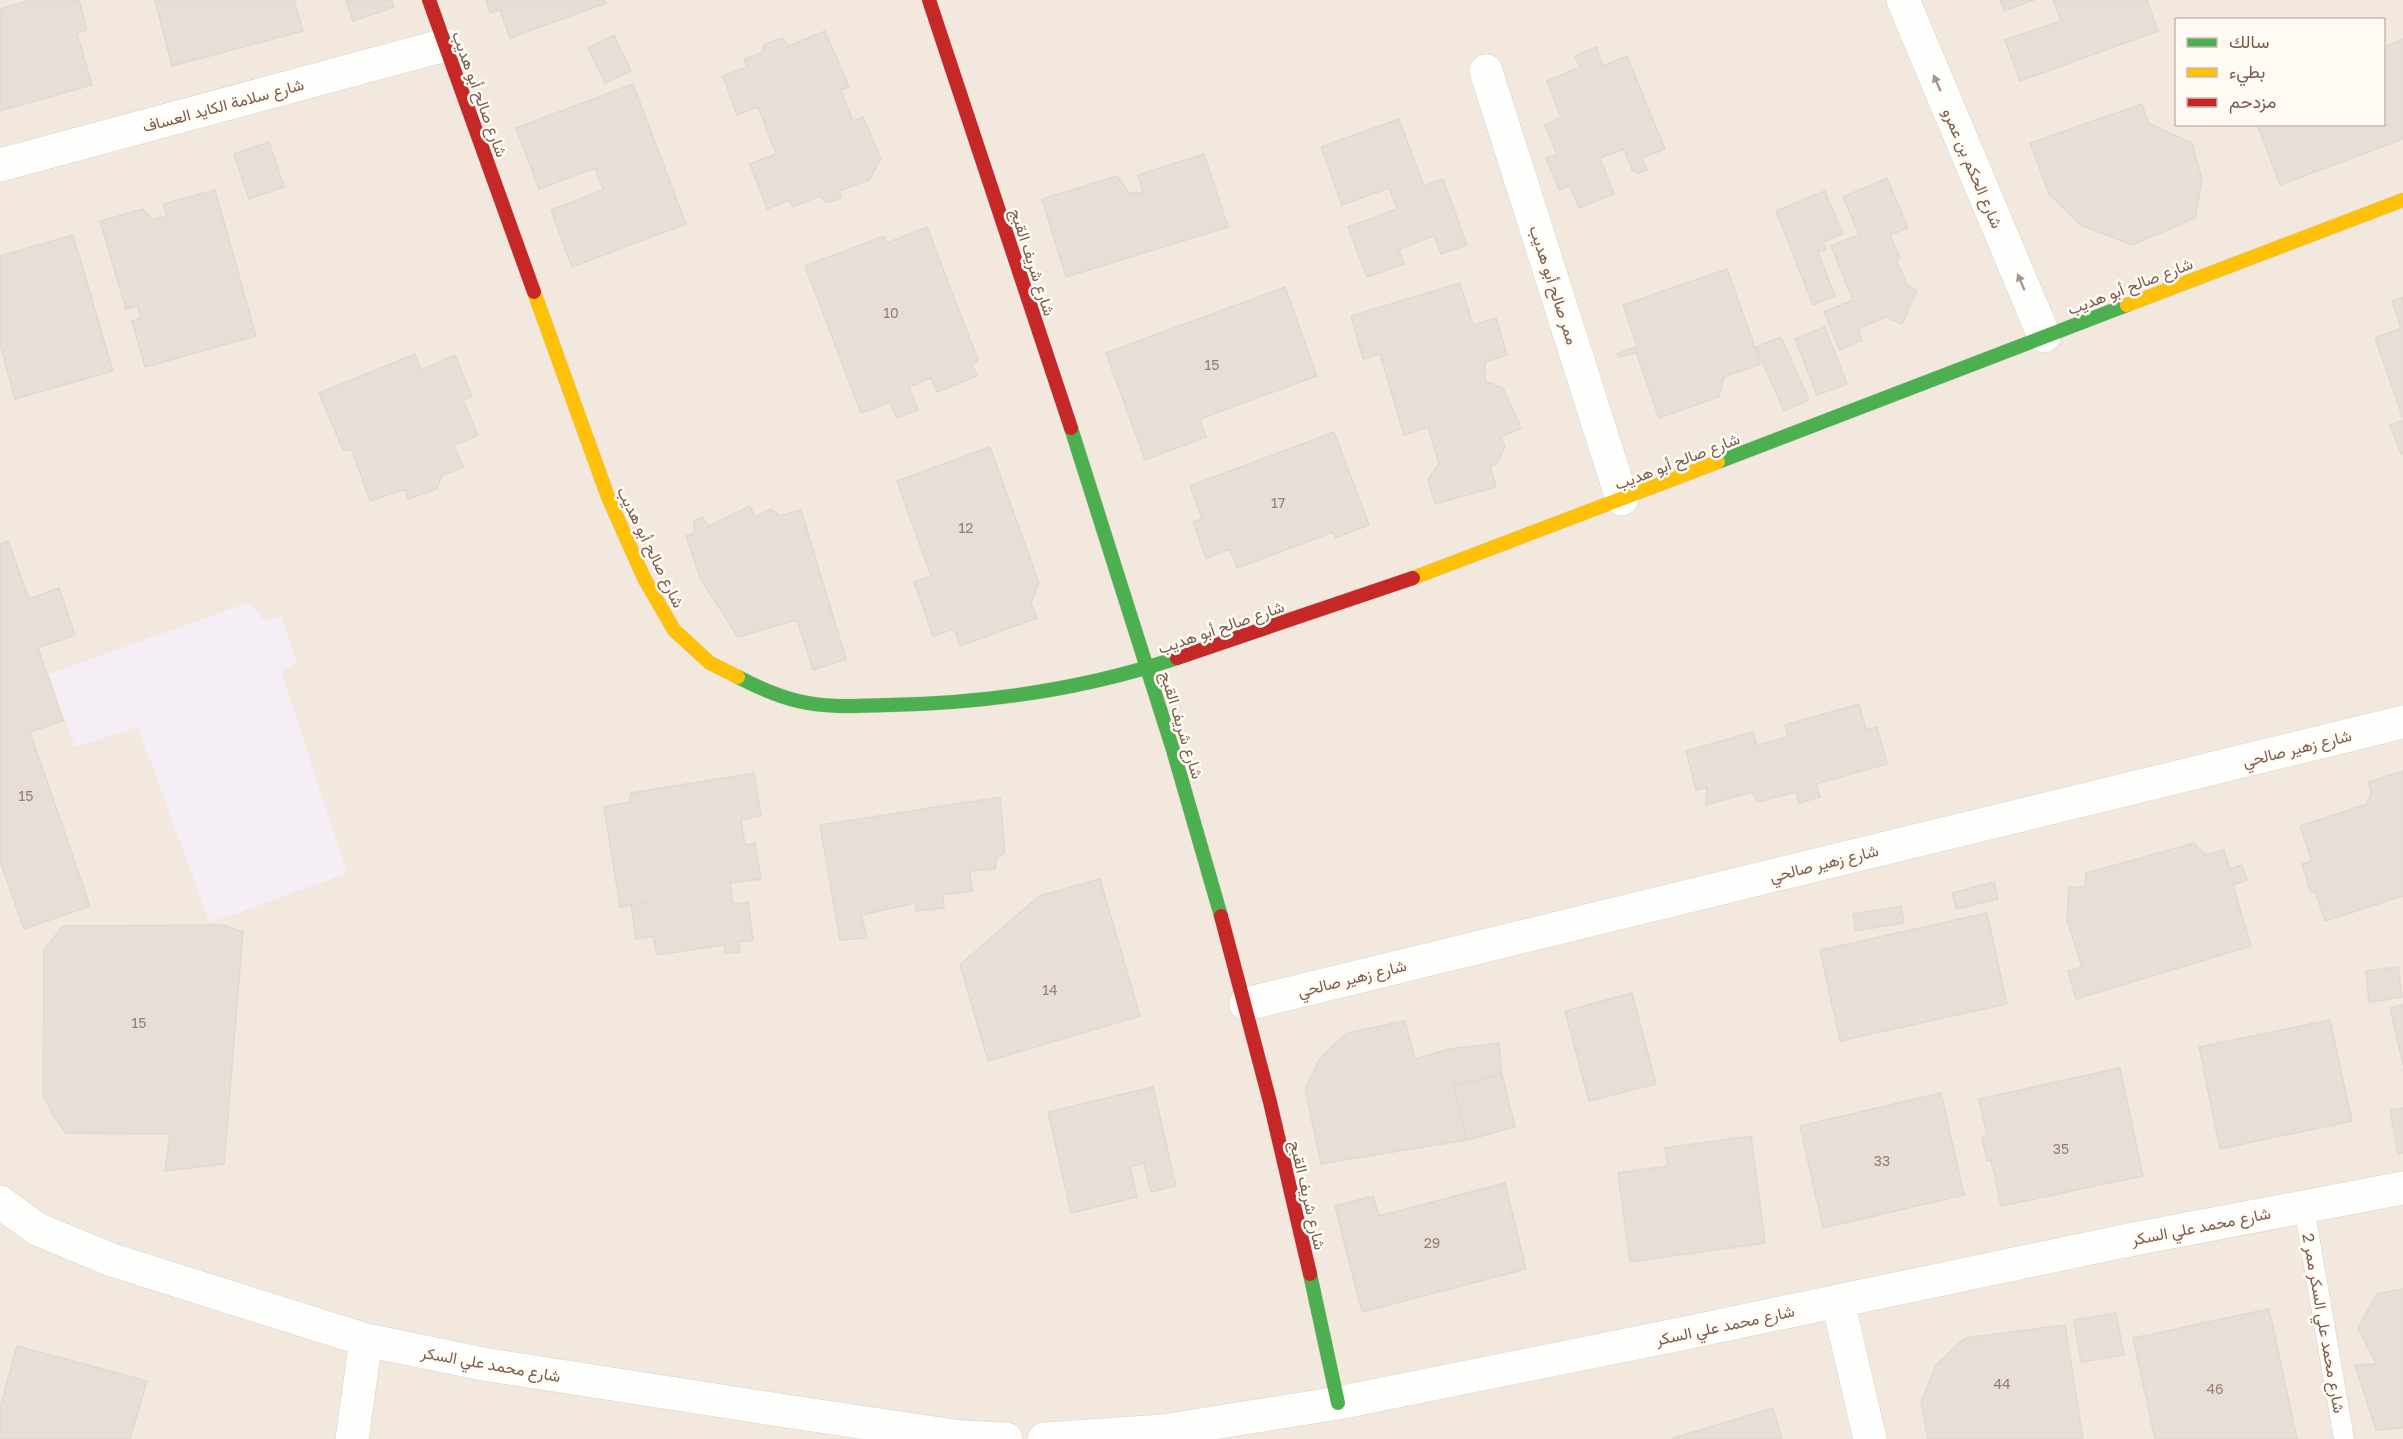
<svg xmlns="http://www.w3.org/2000/svg" width="2403" height="1439" font-family="'Golos Text',Vazirmatn,sans-serif">
	<style>
		.residential { fill: #f2e8de; fill-rule: evenodd }
		.education { fill: #f6eef6 }
		.building { fill: #e6ded7; stroke: #e2d8d2; stroke-width: 1.5 }
		.lines { fill: none; stroke-linecap: round; stroke-linejoin: round }
		.lane-casing { stroke: #d7d1cb; stroke-width: 21 }
		.street-casing { stroke: #d7d1cb; stroke-width: 34 }
		.fast-casing { stroke: #d9d2cb; stroke-width: 15 }
		.slow-casing { stroke: #d9d2cb; stroke-width: 15 }
		.jam-casing { stroke: #d9d2cb; stroke-width: 15 }
		.lane { stroke: #fefefd; stroke-width: 20 }
		.street { stroke: #fefefd; stroke-width: 33 }
		.fast { stroke: #4caf50; stroke-width: 14 }
		.slow { stroke: #ffc107; stroke-width: 14 }
		.jam { stroke: #c62828; stroke-width: 14 }
		.oneway { fill: #a8958b }
		.labels { text-anchor: middle; stroke-width: 5; stroke-linejoin: round; paint-order: stroke }
		.number-label { font-size: 14px; fill: #977e72 }
		.street-label { font-size: 16px; fill: #7a5c4d; stroke: #fffaf3 }
	</style>
	<rect width="100%" height="100%" fill="#f9f5f0"/>
	<path class="residential" d="M0,0H2403V1439H0ZM2176,20H2384V124H2176Z"/>
	<path class="education" d="M250,602L264,621L281,616L297,663L281,671L347,873L210,923L138,727L75,747L49,674Z"/>
	<path class="building" d="M31,0H79L87,30L77,33L92,85L0,111V9Z
		M155,0H294L303,31L172,66Z
		M346,0H392L394,7L353,21Z
		M486,0H605L606,3L510,38L500,10L490,13Z
		M2000,0H2034L2004,11Z
		M2053,0H2147L2158,31L2020,81L2005,40L2061,21Z
		M825,31L849,87L841,90L853,121L863,117L881,159L869,180L839,191L841,198L826,203L820,196L792,207L790,200L767,209L750,164L776,154L758,107L737,115L723,76L747,67L744,59L761,53L765,44L782,38L789,46Z
		M614,35L631,71L605,83L588,48Z
		M2403,39V139L2280,185L2257,124H2384V47Z
		M1596,47L1603,66L1627,56L1665,149L1642,158L1647,170L1639,173L1632,170L1624,149L1600,158L1614,194L1579,208L1569,185L1559,190L1546,158L1557,154L1545,125L1561,117L1547,81L1580,67L1575,56Z
		M633,84L686,224L572,267L551,210L603,190L595,168L539,189L516,128Z
		M2142,104L2148,123L2192,143L2202,179L2195,218L2132,245L2081,225L2049,194L2030,143Z
		M1399,119L1424,186L1443,179L1467,245L1441,254L1434,236L1399,249L1404,264L1367,277L1348,227L1397,209L1389,188L1342,205L1321,147Z
		M269,142L284,187L249,199L234,154Z
		M1204,154L1228,227L1066,277L1042,199L1117,176L1129,193H1143L1138,175Z
		M1887,178L1908,228L1890,235L1900,258L1896,259L1907,285L1917,290L1902,324L1886,317L1858,329L1862,340L1840,350L1824,312L1853,300L1831,246L1859,235L1843,197Z
		M215,190L256,336L145,367L132,321L141,318L137,306L126,309L100,221L143,209L152,220L167,216L163,204Z
		M1825,191L1843,234L1823,242L1826,249L1818,252L1835,296L1813,305L1776,211Z
		M927,227L978,360L972,365L977,376L937,392L931,378L909,387L918,410L897,418L890,402L861,413L805,266L884,236L887,243Z
		M73,235L113,371L15,399L0,344V256Z
		M1727,269L1761,364L1724,377L1719,397L1659,418L1636,352L1619,357L1617,354L1637,346L1623,305Z
		M1460,283L1473,325L1496,318L1507,355L1485,362V381L1503,388L1521,428L1501,437L1505,447L1497,464L1490,466L1496,487L1435,504L1428,480L1439,464L1428,427L1404,435L1380,354L1363,359L1351,316Z
		M1285,287L1317,376L1200,419L1206,437L1145,460L1106,353Z
		M2403,297V418L2375,338L2401,328L2392,301Z
		M1825,327L1847,384L1817,395L1795,339Z
		M1781,337L1809,400L1784,411L1756,347Z
		M415,354L421,370L455,355L472,397L463,400L478,435L454,445L463,467L441,476L437,489L408,499L405,489L370,501L352,450H343L319,393Z
		M2403,420V453L2401,454L2390,425Z
		M1334,432L1369,525L1335,538L1333,532L1237,568L1230,549L1206,558L1193,522L1202,519L1190,486Z
		M990,447L1039,583L1031,603L1037,618L960,646L954,629L933,636L914,582L931,576L897,481Z
		M750,506L755,517L771,509L780,516L801,510L846,659L813,670L797,620L738,637L700,578L686,536L694,533V521L702,517L709,526Z
		M8,541L29,599L59,588L75,635L38,648L63,721L30,732L90,906L24,929L0,861V544Z
		M1859,704L1866,730L1877,727L1887,764L1816,784L1820,797L1799,803L1796,792L1758,802L1752,792L1706,805L1707,787L1696,790L1686,751L1753,732L1757,745L1788,737L1785,725Z
		M2403,771V896L2325,921L2316,893L2310,891L2302,864L2312,861L2300,826L2367,804L2371,792L2368,782Z
		M754,773L761,816L741,820L745,845L755,843L761,879L730,883L733,904L748,902L753,940L739,942L740,952L725,954L724,945L657,955L653,936L636,939L631,905L647,902L620,907L604,807L629,802L631,793Z
		M1000,797L1005,853L997,857L995,869L970,871L972,891L943,895L944,908L916,911L915,903L861,915L867,938L840,940L820,825Z
		M2194,843L2205,855L2224,850L2230,869L2242,865L2247,880L2233,885L2251,946L2076,999L2068,971L2082,967L2067,920L2069,887H2085L2086,873Z
		M1100,879L1140,1016L988,1061L960,965L1039,896Z
		M1994,882L1998,899L1956,909L1952,893Z
		M1901,906L1904,923L1856,931L1853,914Z
		M1987,913L2007,1004L1840,1041L1820,950Z
		M223,925L243,932L224,1164L165,1171L170,1134L66,1133L53,1115L43,1095L44,950L63,926Z
		M2398,967L2402,997L2369,1002L2366,971Z
		M1632,993L1656,1084L1589,1101L1565,1011Z
		M2403,1005V1065L2390,1008Z
		M2330,1020L2352,1121L2220,1149L2199,1047Z
		M1405,1021L1415,1059L1449,1049L1499,1043L1502,1075L1453,1085L1467,1140L1321,1164L1305,1089L1320,1058L1347,1033Z
		M2120,1068L2143,1176L2001,1206L1991,1160L1987,1161L1982,1137L1987,1136L1979,1099Z
		M1502,1075L1515,1127L1467,1140L1453,1085Z
		M1153,1087L1176,1186L1151,1192L1144,1163L1130,1167L1137,1197L1071,1213L1048,1112Z
		M1941,1093L1964,1195L1823,1228L1800,1126Z
		M2403,1108V1153L2398,1154L2390,1110Z
		M1751,1136L1765,1243L1630,1262L1618,1173L1668,1166L1665,1148Z
		M1505,1183L1526,1269L1362,1312L1335,1206L1373,1196L1379,1216Z
		M2403,1289V1428L2376,1430L2355,1365L2376,1364L2358,1328L2377,1294Z
		M2269,1309L2297,1439H2155L2133,1338Z
		M2116,1313L2124,1355L2081,1362L2074,1320Z
		M2065,1325L2083,1439H1928L1921,1402L1936,1365L1965,1338Z
		M17,1346L147,1381L130,1439H0V1408Z
		M1773,1408L1782,1439H1673V1438Z"/>
	<g class="lines">
		<defs>
			<path id="lane" d="M2304,1207L2344,1439"/>
			<path id="street" d="M1903,0L2044,336
				M1486,71L1622,499
				M0,165L445,45
				M1246,1004L2403,722
				M0,1202L37,1229L112,1260L366,1340L483,1364L779,1410L961,1437L1006,1439
				M1838,1302L1870,1439
				M352,1439L366,1340
				M1044,1439L1163,1431L1338,1403L1676,1335L2129,1240L2403,1188"/>
			<path id="fast" d="M1071,428L1173,750L1221,916
				M1718,462L2127,305
				M738,677C757,687 778,696 798,701C826,708 860,706 889,705C985,703 1085,689 1177,658
				M1310,1274L1338,1403"/>
			<path id="slow" d="M534,292L608,497L644,578L674,630L710,663L738,677
				M2127,305L2403,200
				M1413,578L1718,462"/>
			<path id="jam" d="M429,0L534,292
				M929,0L1071,428
				M1177,658L1413,578
				M1221,916L1270,1102L1310,1274"/>
		</defs>
		<use href="#lane" class="lane-casing"/>
		<use href="#street" class="street-casing"/>
		<use href="#fast" class="fast-casing"/>
		<use href="#slow" class="slow-casing"/>
		<use href="#jam" class="jam-casing"/>
		<use href="#lane" class="lane"/>
		<use href="#street" class="street"/>
		<use href="#fast" class="fast"/>
		<use href="#slow" class="slow"/>
		<use href="#jam" class="jam"/>
	</g>
	<defs><path id="oneway-solid" d="M-6-.8H1V-3.2L6.5 0L1 3.2V.8H-6Z" transform="scale(1.5)"/></defs>
	<g class="oneway">
		<use href="#oneway-solid" transform="translate(1937 83) rotate(-113)"/>
		<use href="#oneway-solid" transform="translate(2021 282) rotate(-113)"/>
	</g>
	<g class="labels">
		<g class="number-label">
			<text x="891" y="318">10</text>
			<text x="1212" y="370">15</text>
			<text x="1278" y="508">17</text>
			<text x="966" y="533">12</text>
			<text x="26" y="801">15</text>
			<text x="1050" y="995">14</text>
			<text x="139" y="1028">15</text>
			<text x="2061" y="1154">35</text>
			<text x="1882" y="1166">33</text>
			<text x="1432" y="1248">29</text>
			<text x="2002" y="1389">44</text>
			<text x="2215" y="1394">46</text>
		</g>
		<g class="street-label">
			<text transform="translate(480 94) rotate(70)" y="6">شارع صالح أبو هديب</text>
			<text transform="translate(223 105) rotate(-15)" y="6">شارع سلامة الكايد العساف</text>
			<text transform="translate(1973 168) rotate(67)" y="6">شارع الحكم بن عمرو</text>
			<text transform="translate(1033 262) rotate(72)" y="6">شارع شريف القبج</text>
			<text transform="translate(1554 285) rotate(72)" y="6">ممر صالح أبو هديب</text>
			<text transform="translate(2130 286) rotate(-21)" y="6">شارع صالح أبو هديب</text>
			<text transform="translate(1677 461) rotate(-21)" y="6">شارع صالح أبو هديب</text>
			<text transform="translate(651 547) rotate(64)" y="6">شارع صالح أبو هديب</text>
			<text transform="translate(1221 627) rotate(-19)" y="6">شارع صالح أبو هديب</text>
			<text transform="translate(1182 725) rotate(73)" y="6">شارع شريف القبج</text>
			<text transform="translate(2297 748) rotate(-14)" y="6">شارع زهير صالحي</text>
			<text transform="translate(1824 863) rotate(-14)" y="6">شارع زهير صالحي</text>
			<text transform="translate(1352 978) rotate(-14)" y="6">شارع زهير صالحي</text>
			<text transform="translate(1308 1195) rotate(77)" y="6">شارع شريف القبج</text>
			<text transform="translate(2201 1226) rotate(-11)" y="6">شارع محمد علي السكر</text>
			<text transform="translate(2324 1323) rotate(80)" y="6">شارع محمد علي السكر ممر 2</text>
			<text transform="translate(1725 1325) rotate(-12)" y="6">شارع محمد علي السكر</text>
			<text transform="translate(491 1364) rotate(10)" y="6">شارع محمد علي السكر</text>
		</g>
	</g>
	<rect x="2175" y="18" width="210" height="108" fill="#fffaf3" stroke="#cabbb1" stroke-width="1.5"/>
	<rect x="2187" y="38" width="30" height="9" fill="#4caf50" stroke="#cabbb1" stroke-width="1.5"/>
	<text x="2229" y="48" font-size="18" fill="#7a5c4d">سالك</text>
	<rect x="2187" y="68" width="30" height="9" fill="#ffc107" stroke="#cabbb1" stroke-width="1.5"/>
	<text x="2229" y="78" font-size="18" fill="#7a5c4d">بطيء</text>
	<rect x="2187" y="98" width="30" height="9" fill="#c62828" stroke="#cabbb1" stroke-width="1.5"/>
	<text x="2229" y="108" font-size="18" fill="#7a5c4d">مزدحم</text>
</svg>
